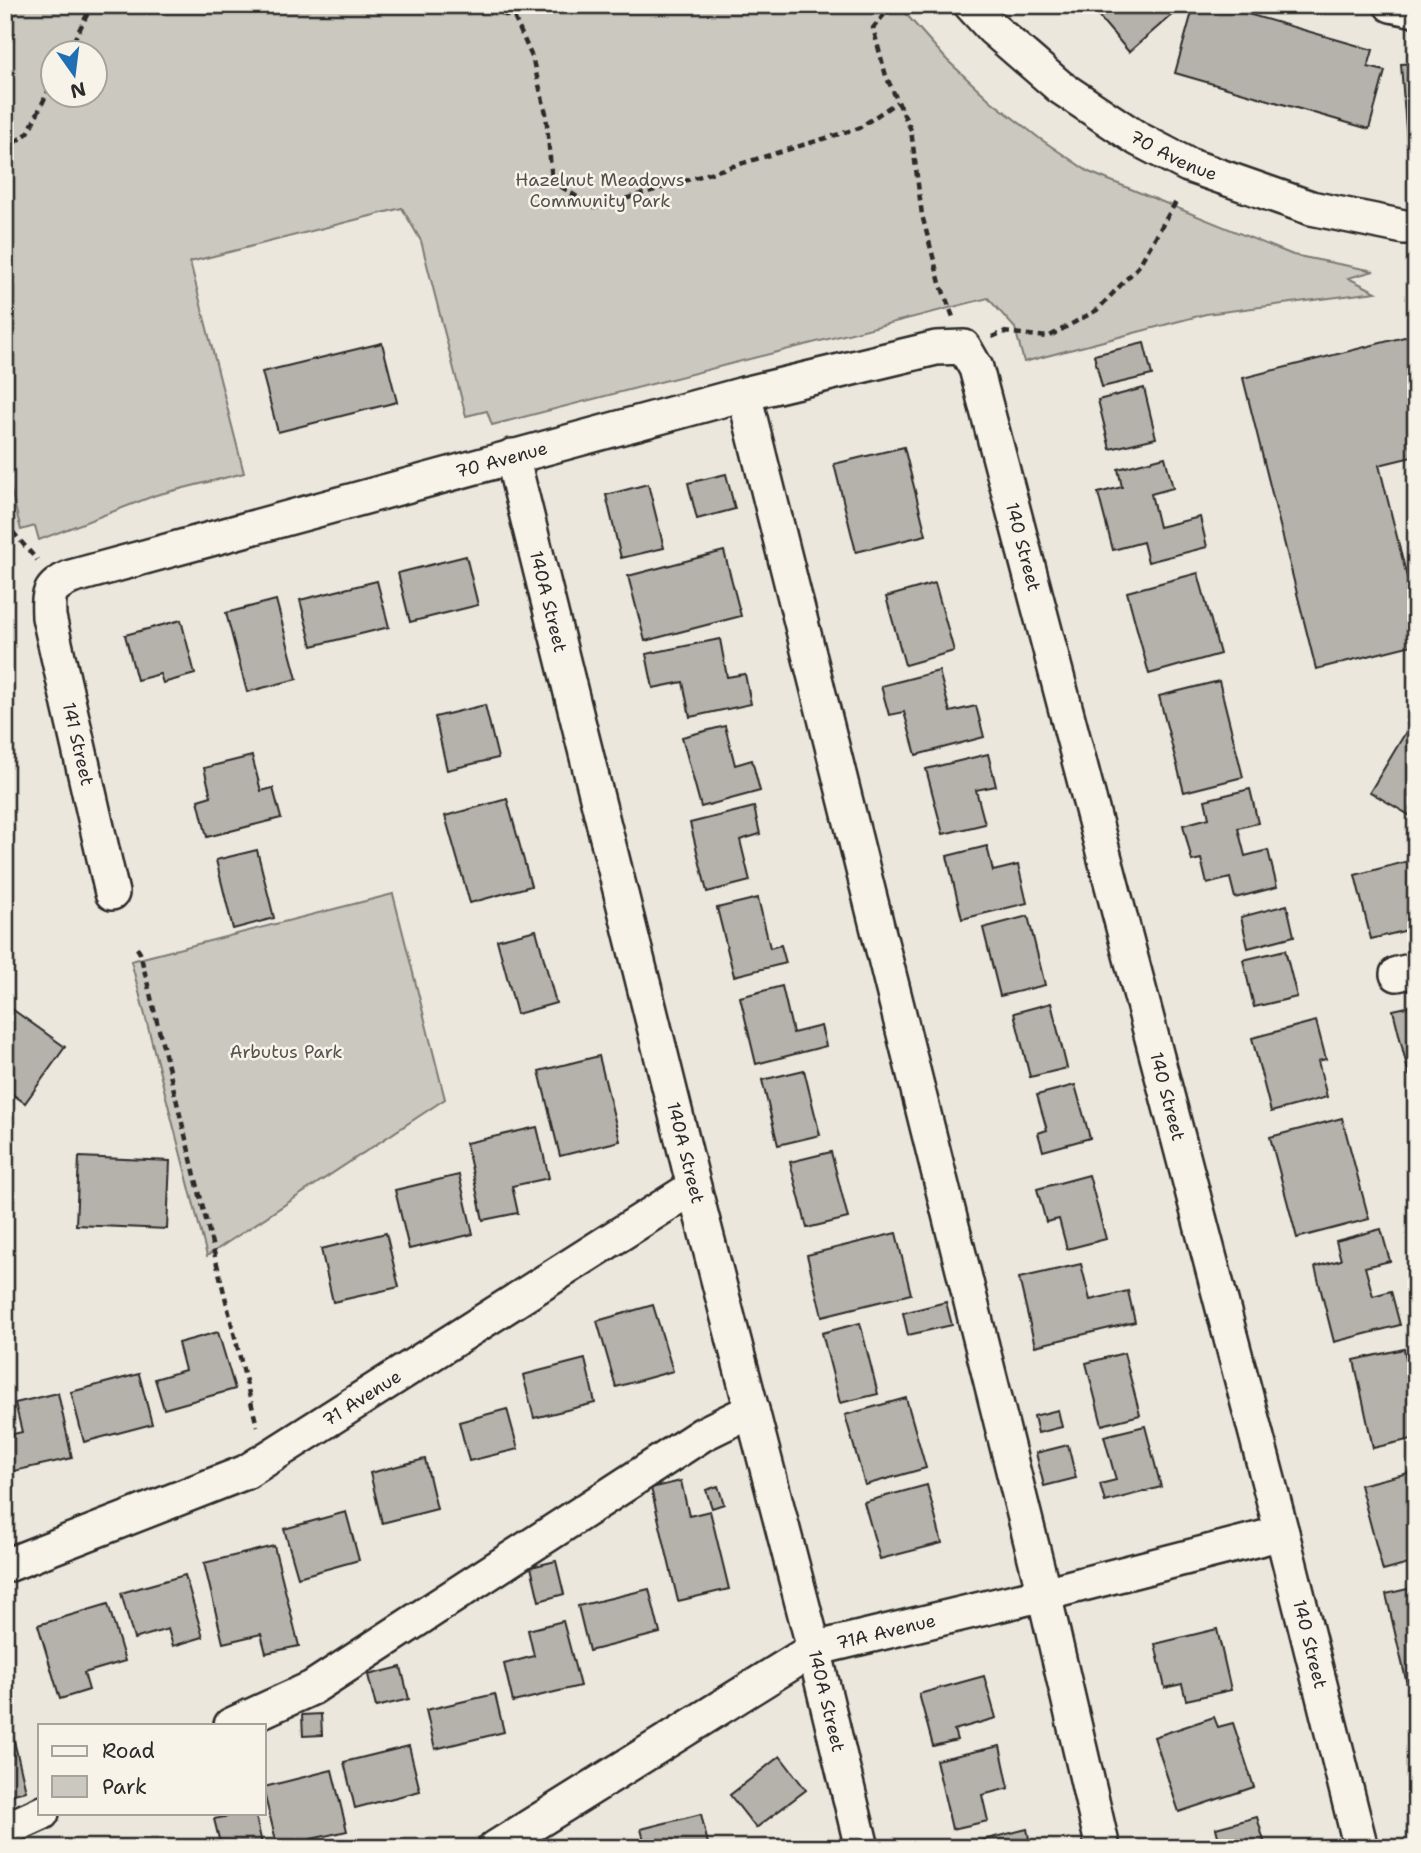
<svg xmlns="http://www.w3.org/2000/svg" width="1421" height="1853" font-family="'Shantell Sans',sans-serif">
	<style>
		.built { fill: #dbd7ce }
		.green { fill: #cbc8bf; stroke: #7b7a75; stroke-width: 2; fill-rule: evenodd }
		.building { fill: #b5b2ab; stroke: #2b2b2b; stroke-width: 2 }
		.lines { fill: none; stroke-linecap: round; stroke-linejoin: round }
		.minor-casing { stroke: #2b2b2b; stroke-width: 38 }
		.path { stroke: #2b2b2b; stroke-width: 4.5; stroke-dasharray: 7 5; stroke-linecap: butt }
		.minor { stroke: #f7f3e8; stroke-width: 33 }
		.labels { text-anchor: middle; stroke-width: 5; stroke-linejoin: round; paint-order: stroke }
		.street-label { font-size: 18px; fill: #2b2b2b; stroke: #f7f3e8 }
		.park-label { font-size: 18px; fill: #535250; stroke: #f7f3e8 }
	</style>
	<rect width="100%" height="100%" fill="#ebe7dd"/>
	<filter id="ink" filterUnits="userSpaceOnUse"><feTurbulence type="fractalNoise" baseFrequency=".0143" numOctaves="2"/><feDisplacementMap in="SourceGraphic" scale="14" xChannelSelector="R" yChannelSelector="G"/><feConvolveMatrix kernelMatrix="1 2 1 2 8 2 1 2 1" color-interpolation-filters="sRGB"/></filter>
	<g filter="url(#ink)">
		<path class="built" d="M5,466L21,530L5,554Z"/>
		<path class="green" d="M5,5H898L947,60L991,101L1039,138L1089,172L1293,255L1374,271L1348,278L1376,292L1206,314L1024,362L1015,328L988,298L492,425L487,411L466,416L421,241L402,208L190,262L244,473L156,495L39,540L35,526L21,530L5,466ZM52,52H94V94H52Z
			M393,894L445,1099L207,1256L131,961Z"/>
		<path class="building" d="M1089,5H1183L1129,52Z
			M1194,5H1217L1373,50L1368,67L1385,71L1369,129L1175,73Z
			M1416,63V142H1407L1401,64Z
			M1416,334V456L1379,465L1416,613V644L1316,669L1243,378Z
			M382,343L397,402L278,432L262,372Z
			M1144,343L1152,375L1102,387L1094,355Z
			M1144,388L1156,438L1110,449L1098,400Z
			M904,447L926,535L856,552L834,464Z
			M1165,457L1173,488L1151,494L1159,527L1200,517L1207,547L1148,562L1143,542L1113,550L1098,493L1122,487L1118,469Z
			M726,474L735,509L697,519L688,483Z
			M648,484L664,548L621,558L606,495Z
			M724,551L741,616L645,641L628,576Z
			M466,556L478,605L410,622L398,573Z
			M1198,573L1220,654L1149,674L1127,592Z
			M377,581L389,627L312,646L300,600Z
			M935,583L954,651L905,665L886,597Z
			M276,600L297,679L247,692L226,613Z
			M181,620L195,674L163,683L160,674L137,680L125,635Z
			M720,639L727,677L745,674L751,704L690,717L683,682L653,688L646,654Z
			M939,671L950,712L976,706L984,737L916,755L904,712L889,715L881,686Z
			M1219,681L1243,777L1184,792L1159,696Z
			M485,705L498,758L447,770L435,717Z
			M1416,715V819L1370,792Z
			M725,726L735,765L752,760L760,791L701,807L682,737Z
			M988,754L996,786L976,790L985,824L943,834L926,769Z
			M252,756L261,791L273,788L281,818L207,837L198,800L211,796L204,768Z
			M1250,789L1258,823L1238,828L1245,856L1268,850L1277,887L1235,898L1230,878L1207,884L1201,859L1192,861L1183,825L1209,818L1205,800Z
			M507,799L531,886L470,903L445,816Z
			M754,807L760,834L740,840L750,881L707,892L690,823Z
			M987,846L993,871L1018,865L1027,903L962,919L947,856Z
			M257,850L274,918L233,929L216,860Z
			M1416,859V928L1371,939L1355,875Z
			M758,898L770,948L781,945L786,963L734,976L717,908Z
			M1287,905L1294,936L1248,948L1241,917Z
			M1028,916L1045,985L1000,996L983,928Z
			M536,930L556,1003L517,1014L497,940Z
			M1285,950L1297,997L1254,1007L1243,960Z
			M782,986L793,1033L821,1026L826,1046L756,1064L740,997Z
			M1051,1003L1067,1068L1030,1077L1014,1013Z
			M5,1004L65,1047L25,1103L5,1089Z
			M1416,1005V1073L1409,1075L1393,1010Z
			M1316,1021L1326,1059L1318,1061L1327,1097L1271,1112L1252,1038Z
			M599,1056L620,1141L560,1156L539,1071Z
			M804,1070L820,1135L778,1145L762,1080Z
			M1075,1085L1090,1138L1043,1151L1038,1133L1047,1130L1037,1095Z
			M1342,1118L1369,1219L1297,1238L1270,1137Z
			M537,1127L549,1178L512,1186L518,1213L483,1220L466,1143Z
			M831,1152L848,1218L807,1228L790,1162Z
			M79,1157L170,1161L167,1229L76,1225Z
			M459,1175L473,1234L409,1249L395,1190Z
			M1089,1175L1106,1239L1067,1249L1059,1219L1046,1222L1037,1189Z
			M1381,1229L1390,1261L1365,1267L1373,1296L1391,1291L1400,1325L1334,1342L1315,1267L1341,1260L1336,1241Z
			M386,1233L399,1287L333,1302L321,1249Z
			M896,1233L911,1294L822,1316L807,1255Z
			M1081,1264L1090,1300L1128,1291L1135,1322L1035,1346L1019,1278Z
			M946,1302L952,1325L908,1335L903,1313Z
			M653,1305L673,1371L616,1387L597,1321Z
			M860,1323L878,1394L840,1403L822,1333Z
			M218,1332L235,1389L164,1409L155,1379L185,1370L178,1343Z
			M1404,1349L1416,1403V1438L1373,1448L1354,1360Z
			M1124,1353L1140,1415L1102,1425L1086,1363Z
			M585,1359L595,1403L534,1418L523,1375Z
			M139,1374L152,1424L84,1442L71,1392Z
			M58,1393L72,1458L5,1473V1436L22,1432L15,1403Z
			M906,1398L926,1468L865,1485L845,1415Z
			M507,1409L518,1449L469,1461L459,1422Z
			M1058,1410L1062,1427L1038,1433L1034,1416Z
			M1145,1426L1161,1487L1105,1502L1100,1484L1116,1480L1104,1436Z
			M1068,1445L1076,1478L1044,1486L1036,1453Z
			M425,1459L437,1509L382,1523L370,1473Z
			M1416,1471V1562L1383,1571L1360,1485Z
			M681,1481L689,1516L710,1511L729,1589L678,1601L651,1488Z
			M927,1485L942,1543L880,1559L864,1502Z
			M718,1486L724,1504L712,1508L706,1490Z
			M346,1512L359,1560L298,1577L284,1529Z
			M274,1546L299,1646L266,1653L261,1634L223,1643L204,1563Z
			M556,1561L564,1594L539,1601L531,1567Z
			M185,1575L203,1637L173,1646L168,1629L134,1639L121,1593Z
			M1416,1587V1696L1410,1697L1386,1594Z
			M649,1589L660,1633L589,1651L578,1606Z
			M108,1604L125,1661L84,1673L89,1690L60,1699L38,1625Z
			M563,1621L580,1686L513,1702L504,1664L534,1656L528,1630Z
			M1217,1629L1231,1690L1186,1700L1182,1684L1165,1688L1155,1644Z
			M401,1667L409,1699L376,1707L368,1675Z
			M984,1676L996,1718L954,1730L957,1740L933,1746L919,1694Z
			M495,1694L504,1732L435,1749L426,1710Z
			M321,1714L322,1735L303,1736L302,1715Z
			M1214,1717L1218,1727L1233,1723L1254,1787L1179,1812L1154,1737Z
			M11,1728L26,1791L5,1796V1729Z
			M409,1746L420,1791L355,1808L344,1762Z
			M1000,1746L1009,1788L982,1795L988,1821L952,1829L936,1760Z
			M780,1756L806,1790L756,1828L730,1795Z
			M332,1770L347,1831L311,1839L313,1848H278L264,1793V1787Z
			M244,1813H255L263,1848H197L220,1843L214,1819Z
			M701,1814L709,1848H646L641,1829Z
			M1257,1817L1266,1848H1221L1216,1828Z
			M1027,1829L1031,1848H977L975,1842Z"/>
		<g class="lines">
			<defs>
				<g id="minor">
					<path id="s1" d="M971,5L993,29L1060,87L1138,139L1188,165L1311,208L1404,227H1416"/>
					<path d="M1391,5L1416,10"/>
					<path d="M744,394L1044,1594L1103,1848"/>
					<path id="s2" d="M512,456L694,1187L814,1649L862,1848"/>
					<path id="s3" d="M112,893L49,617C48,594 48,587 71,577L744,394L936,348L964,347L976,368L1282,1533L1361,1848"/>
					<path d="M1397,974L1416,970"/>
					<path id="s4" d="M5,1566L246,1472L694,1187"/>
					<path d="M231,1725L312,1688L703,1434L752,1410"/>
					<path d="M5,1830L42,1813"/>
					<path id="s5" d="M495,1848L814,1649L1044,1594L1282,1533"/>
				</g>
			</defs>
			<use href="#minor" class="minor-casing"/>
			<path class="path" d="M480,5L515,19L532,57L546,113L552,181L595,208L859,128L897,102
				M892,5L873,28L886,76L911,130L922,215L940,283L953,317
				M68,52L92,5
				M5,149L28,133L52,83
				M992,337L1003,332L1048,337L1097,310L1138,267L1177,200
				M5,523L37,560
				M5,628L15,626
				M137,948L140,953L257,1426"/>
			<use href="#minor" class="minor"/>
		</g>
	</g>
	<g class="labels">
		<g class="street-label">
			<text dy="6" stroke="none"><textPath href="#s1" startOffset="254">70 Avenue</textPath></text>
			<text dy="6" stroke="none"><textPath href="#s3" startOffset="780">70 Avenue</textPath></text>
			<text dy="6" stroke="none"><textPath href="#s3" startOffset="1466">140 Street</textPath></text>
			<text dy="6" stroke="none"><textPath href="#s2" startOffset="150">140A Street</textPath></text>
			<text transform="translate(78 744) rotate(77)" y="6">141 Street</text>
			<text dy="6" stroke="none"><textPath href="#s3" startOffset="2034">140 Street</textPath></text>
			<text dy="6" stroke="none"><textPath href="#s2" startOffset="718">140A Street</textPath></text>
			<text dy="6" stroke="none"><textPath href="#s4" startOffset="396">71 Avenue</textPath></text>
			<text dy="6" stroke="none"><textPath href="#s5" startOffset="450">71A Avenue</textPath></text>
			<text dy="6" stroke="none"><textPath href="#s3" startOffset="2600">140 Street</textPath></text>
			<text dy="6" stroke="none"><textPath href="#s2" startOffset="1284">140A Street</textPath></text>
		</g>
		<g class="park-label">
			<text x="600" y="186">Hazelnut Meadows<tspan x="600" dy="21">Community Park</tspan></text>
			<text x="286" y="1058">Arbutus Park</text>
		</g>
	</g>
	<rect width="1421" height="1853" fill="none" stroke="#f7f3e8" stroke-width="28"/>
	<rect x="14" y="14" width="1393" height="1825" fill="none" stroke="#2b2b2b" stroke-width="2.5" filter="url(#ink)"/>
	<rect x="38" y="1724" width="228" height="91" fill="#f7f3e8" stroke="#a5a39c" stroke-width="2"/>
	<rect x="52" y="1746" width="35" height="10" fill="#f7f3e8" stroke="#a5a39c" stroke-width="2"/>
	<text x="102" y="1758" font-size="21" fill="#2b2b2b">Road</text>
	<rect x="52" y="1776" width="35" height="21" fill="#cbc8bf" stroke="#a5a39c" stroke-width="2"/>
	<text x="102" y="1794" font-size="21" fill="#2b2b2b">Park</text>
	<g transform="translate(74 74) rotate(166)"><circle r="33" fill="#f7f3e8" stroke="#a5a39c" stroke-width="2"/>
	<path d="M0-5L12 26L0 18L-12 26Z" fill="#1f6fb2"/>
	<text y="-10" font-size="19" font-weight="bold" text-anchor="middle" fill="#2b2b2b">N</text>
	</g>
</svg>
